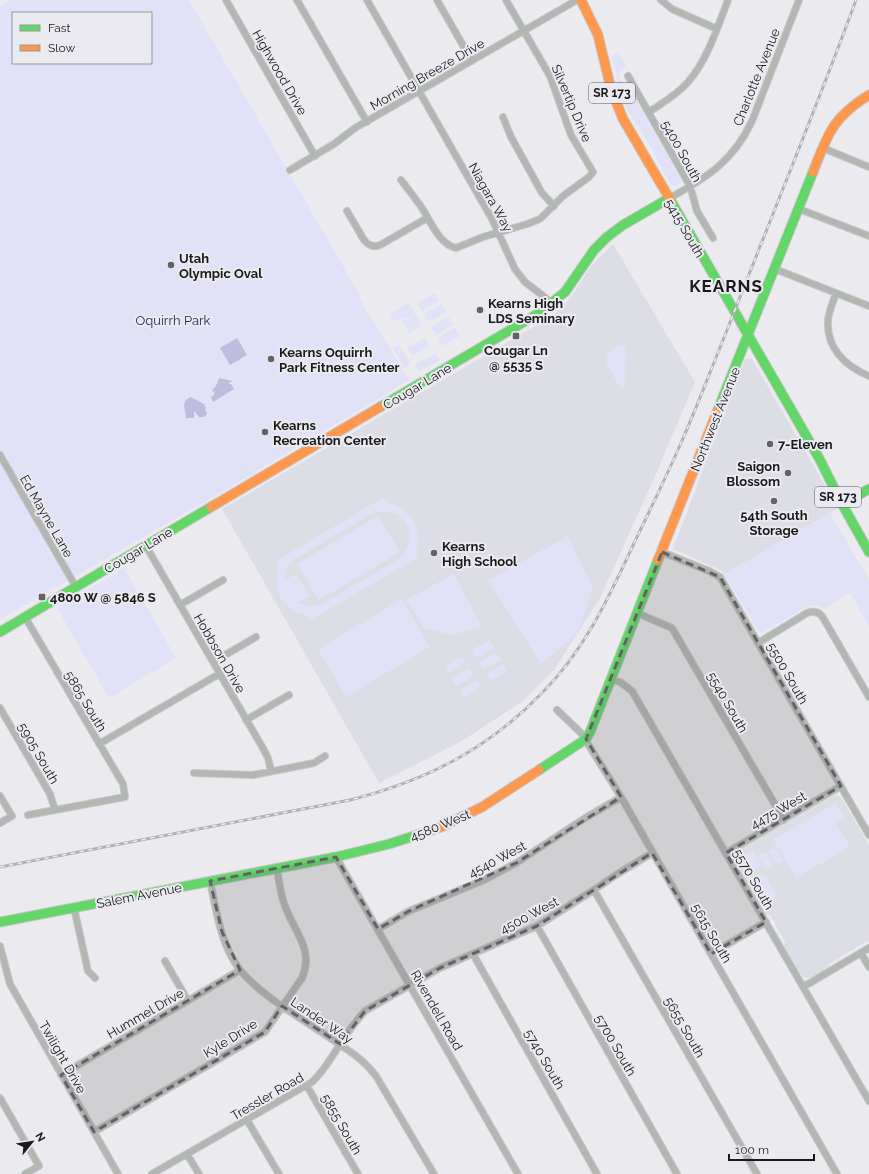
<svg xmlns="http://www.w3.org/2000/svg" width="869" height="1174" font-family="Raleway,sans-serif">
	<style>
		.built { fill: #dddde6 }
		.green { fill: #e1e1f7; fill-rule: evenodd }
		.water { fill: #bebdde }
		.lines { fill: none; stroke-linecap: round; stroke-linejoin: round }
		.street-casing { stroke: #c6c6c8; stroke-width: 8 }
		.fast-casing { stroke: #c6c6c8; stroke-width: 11 }
		.slow-casing { stroke: #c6c6c8; stroke-width: 11 }
		.street { stroke: #b3b7b4; stroke-width: 6 }
		.fast { stroke: #63d668; stroke-width: 9 }
		.slow { stroke: #ff974d; stroke-width: 9 }
		.rail-casing { stroke: #b0b2b3; stroke-width: 3 }
		.rail { stroke: #eaeaf0; stroke-width: 1.5; stroke-dasharray: 4.5; stroke-linecap: butt }
		.marked { fill: #636366; fill-opacity: 0.2; stroke: #636366; stroke-width: 3; stroke-dasharray: 8 5; stroke-linejoin: round }
		.poi-dot { fill: #636366; stroke: #eaeaf0; stroke-width: 1.5 }
		.labels { text-anchor: middle; stroke-width: 4; stroke-linejoin: round; paint-order: stroke }
		.shield { fill: #eaeaf0; stroke: #58585c; stroke-width: 1 }
		.shield-label { font-size: 12px; font-weight: bold; fill: #1a1a1c }
		.street-label { font-size: 13px; fill: #1a1a1c; stroke: #eaeaf0 }
		.poi-label { font-size: 13px; font-weight: bold; fill: #1a1a1c; stroke: #eaeaf0; text-anchor: start }
		.park-label { font-size: 13px; fill: #2d255d; stroke: #eaeaf0 }
		.district-label { font-size: 17px; font-weight: bold; letter-spacing: 1px; fill: #1a1a1c; stroke: #eaeaf0 }
	</style>
	<rect width="100%" height="100%" fill="#ebebef"/>
	<path class="built" d="M613,244L695,382L656,474L600,598L554,670L523,701L462,741L379,783L222,509L554,315L572,296L590,267Z
		M745,359H752L838,508L725,574L718,569L673,549Z
		M835,795L839,796L842,799L869,845V942L867,941L829,964L828,968L812,977L807,978L803,977L800,973L784,946L785,942L770,915L765,914L735,862L734,855L738,850Z"/>
	<path class="green" d="M11,0H189L358,292L362,303L409,380L222,492L0,619V3L2,6ZM13,13H151V63H13Z
		M618,52L626,66L620,71L619,79L628,87L681,179L680,184L675,186L671,185L640,128L628,111L618,85L612,56Z
		M435,293L439,301L422,311L417,303Z
		M408,303L415,313L403,320L402,318L398,321L397,320L394,321L390,314Z
		M441,304L446,312L428,322L424,314Z
		M416,314L422,326L409,333L403,323V321Z
		M449,317L453,325L436,335L431,327Z
		M455,328L460,336L442,346L438,338Z
		M425,338L430,346L412,356L408,348Z
		M619,344L625,346L626,350L625,386L621,388L619,386L607,365L606,356Z
		M399,345L411,364L404,368L393,349Z
		M436,353L440,360L419,372L415,365Z
		M384,497L388,503C405,506 419,520 418,539C418,547 414,548 419,557L311,620L307,615C283,610 271,590 279,567L276,561ZM381,511C410,511 420,543 397,560L324,603L311,607L298,603L310,596L296,574L285,580C285,571 289,563 297,558L371,514Z
		M830,513L869,580V626L850,593L824,609L821,606L810,605L763,632H759L727,579L723,575Z
		M378,516L400,552L319,600L297,564Z
		M568,536L593,588L577,634L541,664L488,580Z
		M124,568L176,658L109,698L57,608Z
		M454,574L482,627L452,635L424,628L406,600Z
		M402,599L430,647L346,697L318,649Z
		M489,640L494,648L476,658L472,650Z
		M496,652L501,660L483,670L479,662Z
		M462,656L466,663L449,673L445,666Z
		M503,664L507,671L490,681L486,674Z
		M469,668L474,676L456,686L452,678Z
		M477,680L481,687L464,697L459,690Z
		M836,803L845,817L836,824L850,847L796,878L773,839Z
		M776,847L784,861L775,865L768,851Z
		M753,850L762,866L750,873L741,857Z
		M767,852L774,866L766,870L758,856Z
		M764,873L777,896L767,903L754,878Z"/>
	<path class="water" d="M237,338L247,355L230,365L220,348Z
		M219,378L232,381L228,384H231L234,389L213,402L211,397L215,394L212,390L216,386Z
		M190,397C196,399 199,402 204,404L206,408L205,410L207,413C206,417 203,418 199,417L194,411V418H186L184,406L185,401Z"/>
	<g class="lines">
		<defs>
			<path id="street" d="M226,0L315,156
				M297,0L367,122
				M367,0L492,219L515,269L525,282L542,295L552,304
				M437,0L472,61
				M661,0L672,9L717,29
				M628,76L690,186L697,211L713,238
				M649,112C662,103 677,95 688,82C708,59 717,28 728,0
				M503,117L511,137L542,193L554,206
				M823,148L869,167
				M290,170L334,144L355,128L577,0
				M401,180C408,189 415,198 422,208C431,222 439,244 456,248L483,237L527,224L540,219L563,196L589,177L593,172L571,135L550,76L506,0
				M668,199C706,178 733,162 752,121L799,0
				M799,209L869,236
				M347,211L364,240C369,246 375,248 382,244L427,218
				M775,269L869,306
				M836,293C833,302 829,311 828,320C826,348 845,366 869,376
				M0,455L76,587
				M146,546L264,750L268,758L271,771
				M662,552L709,571L720,577L869,835
				M180,605L223,580
				M637,613L672,628L784,820
				M25,617L123,784L125,797L28,815
				M758,643L807,613C813,611 818,611 822,616L869,697
				M213,662L256,637
				M610,679L620,682L632,691L869,1101
				M0,708L50,794L55,810
				M557,710L581,733L621,797L837,1174
				M246,720L289,695
				M99,744L219,674
				M194,773L253,775L314,763L325,756
				M0,796L12,816L0,823
				M726,853L841,786
				M336,857L518,1174
				M210,881C216,910 221,946 240,970C261,995 297,1016 324,1034C344,1048 361,1056 376,1076L434,1174
				M594,890L757,1174
				M74,908L88,971L95,978
				M537,926L677,1174
				M378,929L409,911L484,880L516,863L585,818L621,797
				M0,946L10,984L118,1174
				M861,953L869,967
				M473,954L597,1174
				M711,954L766,922
				M165,961L188,1001
				M803,987L869,948
				M61,1075L240,970
				M307,1086L358,1174
				M0,1098L39,1166L25,1174
				M247,1120L279,1174
				M94,1132L265,1032L302,978C315,948 292,930 284,903C280,892 279,880 277,869
				M187,1154L199,1174
				M152,1174L312,1082C323,1072 329,1061 337,1049C345,1036 355,1022 365,1011L440,968L537,926L594,890L616,875L652,853"/>
			<path id="fast" d="M671,201L819,458L842,504L869,552
				M380,407L539,313L565,292L594,250L607,237L623,225L668,199
				M717,412L813,172
				M842,504L869,489
				M0,632L211,507
				M539,770L586,739L590,732L658,560
				M0,922L336,857L389,844L417,835"/>
			<path id="slow" d="M581,0L598,35L611,89L623,119L671,201
				M813,172C828,134 832,118 869,95
				M211,507L380,407
				M658,560L717,412
				M417,835L441,827L482,807L539,770"/>
		</defs>
		<use href="#street" class="street-casing"/>
		<use href="#fast" class="fast-casing"/>
		<use href="#slow" class="slow-casing"/>
		<use href="#street" class="street"/>
		<use href="#fast" class="fast"/>
		<use href="#slow" class="slow"/>
		<defs>
			<path id="rail" d="M0,867L350,800C425,781 487,750 542,693C587,648 610,594 637,537C652,506 667,475 681,443C697,407 711,369 726,333C769,222 815,112 856,0"/>
		</defs>
		<use href="#rail" class="rail-casing"/>
		<use href="#rail" class="rail"/>
	</g>
	<path class="marked" d="M662,552L720,577L841,786L726,853L766,922L711,954L652,853L537,926L440,968L365,1011L340,1044L282,1006L265,1032L94,1132L61,1075L240,970L222,932L210,881L336,857L378,929L409,911L516,863L621,797L586,739Z"/>
	<g class="poi-dot">
		<circle cx="171" cy="265" r="4"/>
		<circle cx="480" cy="310" r="4"/>
		<rect x="512" y="332" width="8" height="8" rx="2"/>
		<circle cx="271" cy="359" r="4"/>
		<circle cx="265" cy="432" r="4"/>
		<circle cx="770" cy="444" r="4"/>
		<circle cx="788" cy="473" r="4"/>
		<circle cx="774" cy="501" r="4"/>
		<circle cx="434" cy="553" r="4"/>
		<rect x="38" y="593" width="8" height="8" rx="2"/>
	</g>
	<g class="labels">
		<g class="shield">
			<rect x="589" y="83" width="46" height="20" rx="3"/>
			<rect x="815" y="487" width="46" height="20" rx="3"/>
		</g>
		<g class="shield-label">
			<text x="612" y="97">SR 173</text>
			<text x="838" y="501">SR 173</text>
		</g>
		<g class="street-label">
			<text transform="translate(280 72) rotate(60)" y="5">Highwood Drive</text>
			<text transform="translate(427 74) rotate(-30)" y="5">Morning Breeze Drive</text>
			<text transform="translate(756 77) rotate(-68)" y="5">Charlotte Avenue</text>
			<text transform="translate(572 103) rotate(67)" y="5">Silvertip Drive</text>
			<text transform="translate(682 151) rotate(61)" y="5">5400 South</text>
			<text transform="translate(491 197) rotate(61)" y="5">Niagara Way</text>
			<text transform="translate(685 228) rotate(60)" y="5">5415 South</text>
			<text transform="translate(417 386) rotate(-31)" y="5">Cougar Lane</text>
			<text transform="translate(715 419) rotate(-68)" y="5">Northwest Avenue</text>
			<text transform="translate(47 516) rotate(60)" y="5">Ed Mayne Lane</text>
			<text transform="translate(138 550) rotate(-31)" y="5">Cougar Lane</text>
			<text transform="translate(220 653) rotate(60)" y="5">Hobbson Drive</text>
			<text transform="translate(788 673) rotate(60)" y="5">5500 South</text>
			<text transform="translate(86 701) rotate(59)" y="5">5865 South</text>
			<text transform="translate(728 702) rotate(60)" y="5">5540 South</text>
			<text transform="translate(39 753) rotate(60)" y="5">5905 South</text>
			<text transform="translate(778 810) rotate(-30)" y="5">4475 West</text>
			<text transform="translate(440 825) rotate(-22)" y="5">4580 West</text>
			<text transform="translate(497 859) rotate(-28)" y="5">4540 West</text>
			<text transform="translate(754 879) rotate(60)" y="5">5570 South</text>
			<text transform="translate(139 895) rotate(-11)" y="5">Salem Avenue</text>
			<text transform="translate(529 915) rotate(-28)" y="5">4500 West</text>
			<text transform="translate(712 933) rotate(60)" y="5">5615 South</text>
			<text transform="translate(437 1010) rotate(60)" y="5">Rivendell Road</text>
			<text transform="translate(145 1013) rotate(-30)" y="5">Hummel Drive</text>
			<text transform="translate(322 1020) rotate(34)" y="5">Lander Way</text>
			<text transform="translate(685 1027) rotate(60)" y="5">5655 South</text>
			<text transform="translate(230 1038) rotate(-32)" y="5">Kyle Drive</text>
			<text transform="translate(616 1045) rotate(60)" y="5">5700 South</text>
			<text transform="translate(63 1057) rotate(60)" y="5">Twilight Drive</text>
			<text transform="translate(545 1059) rotate(60)" y="5">5740 South</text>
			<text transform="translate(267 1096) rotate(-30)" y="5">Tressler Road</text>
			<text transform="translate(342 1124) rotate(60)" y="5">5855 South</text>
		</g>
		<g class="poi-label">
			<text x="179" y="263">Utah<tspan x="179" dy="15">Olympic Oval</tspan></text>
			<text x="488" y="308">Kearns High<tspan x="488" dy="15">LDS Seminary</tspan></text>
			<text x="516" y="355" text-anchor="middle">Cougar Ln<tspan x="516" dy="15">@ 5535 S</tspan></text>
			<text x="279" y="357">Kearns Oquirrh<tspan x="279" dy="15">Park Fitness Center</tspan></text>
			<text x="273" y="430">Kearns<tspan x="273" dy="15">Recreation Center</tspan></text>
			<text x="778" y="449">7-Eleven</text>
			<text x="780" y="471" text-anchor="end">Saigon<tspan x="780" dy="15">Blossom</tspan></text>
			<text x="774" y="520" text-anchor="middle">54th South<tspan x="774" dy="15">Storage</tspan></text>
			<text x="442" y="551">Kearns<tspan x="442" dy="15">High School</tspan></text>
			<text x="50" y="602">4800 W @ 5846 S</text>
		</g>
		<g class="park-label">
			<text x="173" y="325">Oquirrh Park</text>
		</g>
		<g class="district-label">
			<text x="726" y="292">KEARNS</text>
		</g>
	</g>
	<rect x="12" y="12" width="140" height="52" fill="#eaeaf0" stroke="#97979b"/>
	<rect x="20" y="25" width="20" height="6" fill="#63d668" stroke="#97979b"/>
	<text x="48" y="32" font-size="12" fill="#1a1a1c">Fast</text>
	<rect x="20" y="45" width="20" height="6" fill="#ff974d" stroke="#97979b"/>
	<text x="48" y="52" font-size="12" fill="#1a1a1c">Slow</text>
	<g transform="translate(32 1142) rotate(60)" stroke="#eaeaf0" stroke-width="3" paint-order="stroke">
	<path d="M0-3L7 15L0 10L-7 15Z" fill="#1a1a1c"/>
	<text y="-6" font-size="11" font-weight="bold" text-anchor="middle" fill="#1a1a1c">N</text>
	</g>
	<path d="M729 1154v6h85v-6" fill="none" stroke="#1a1a1c" stroke-width="2"/>
	<text x="735" y="1154" font-size="12" fill="#1a1a1c" stroke="#eaeaf0" stroke-width="3" paint-order="stroke">100 m</text>
</svg>
